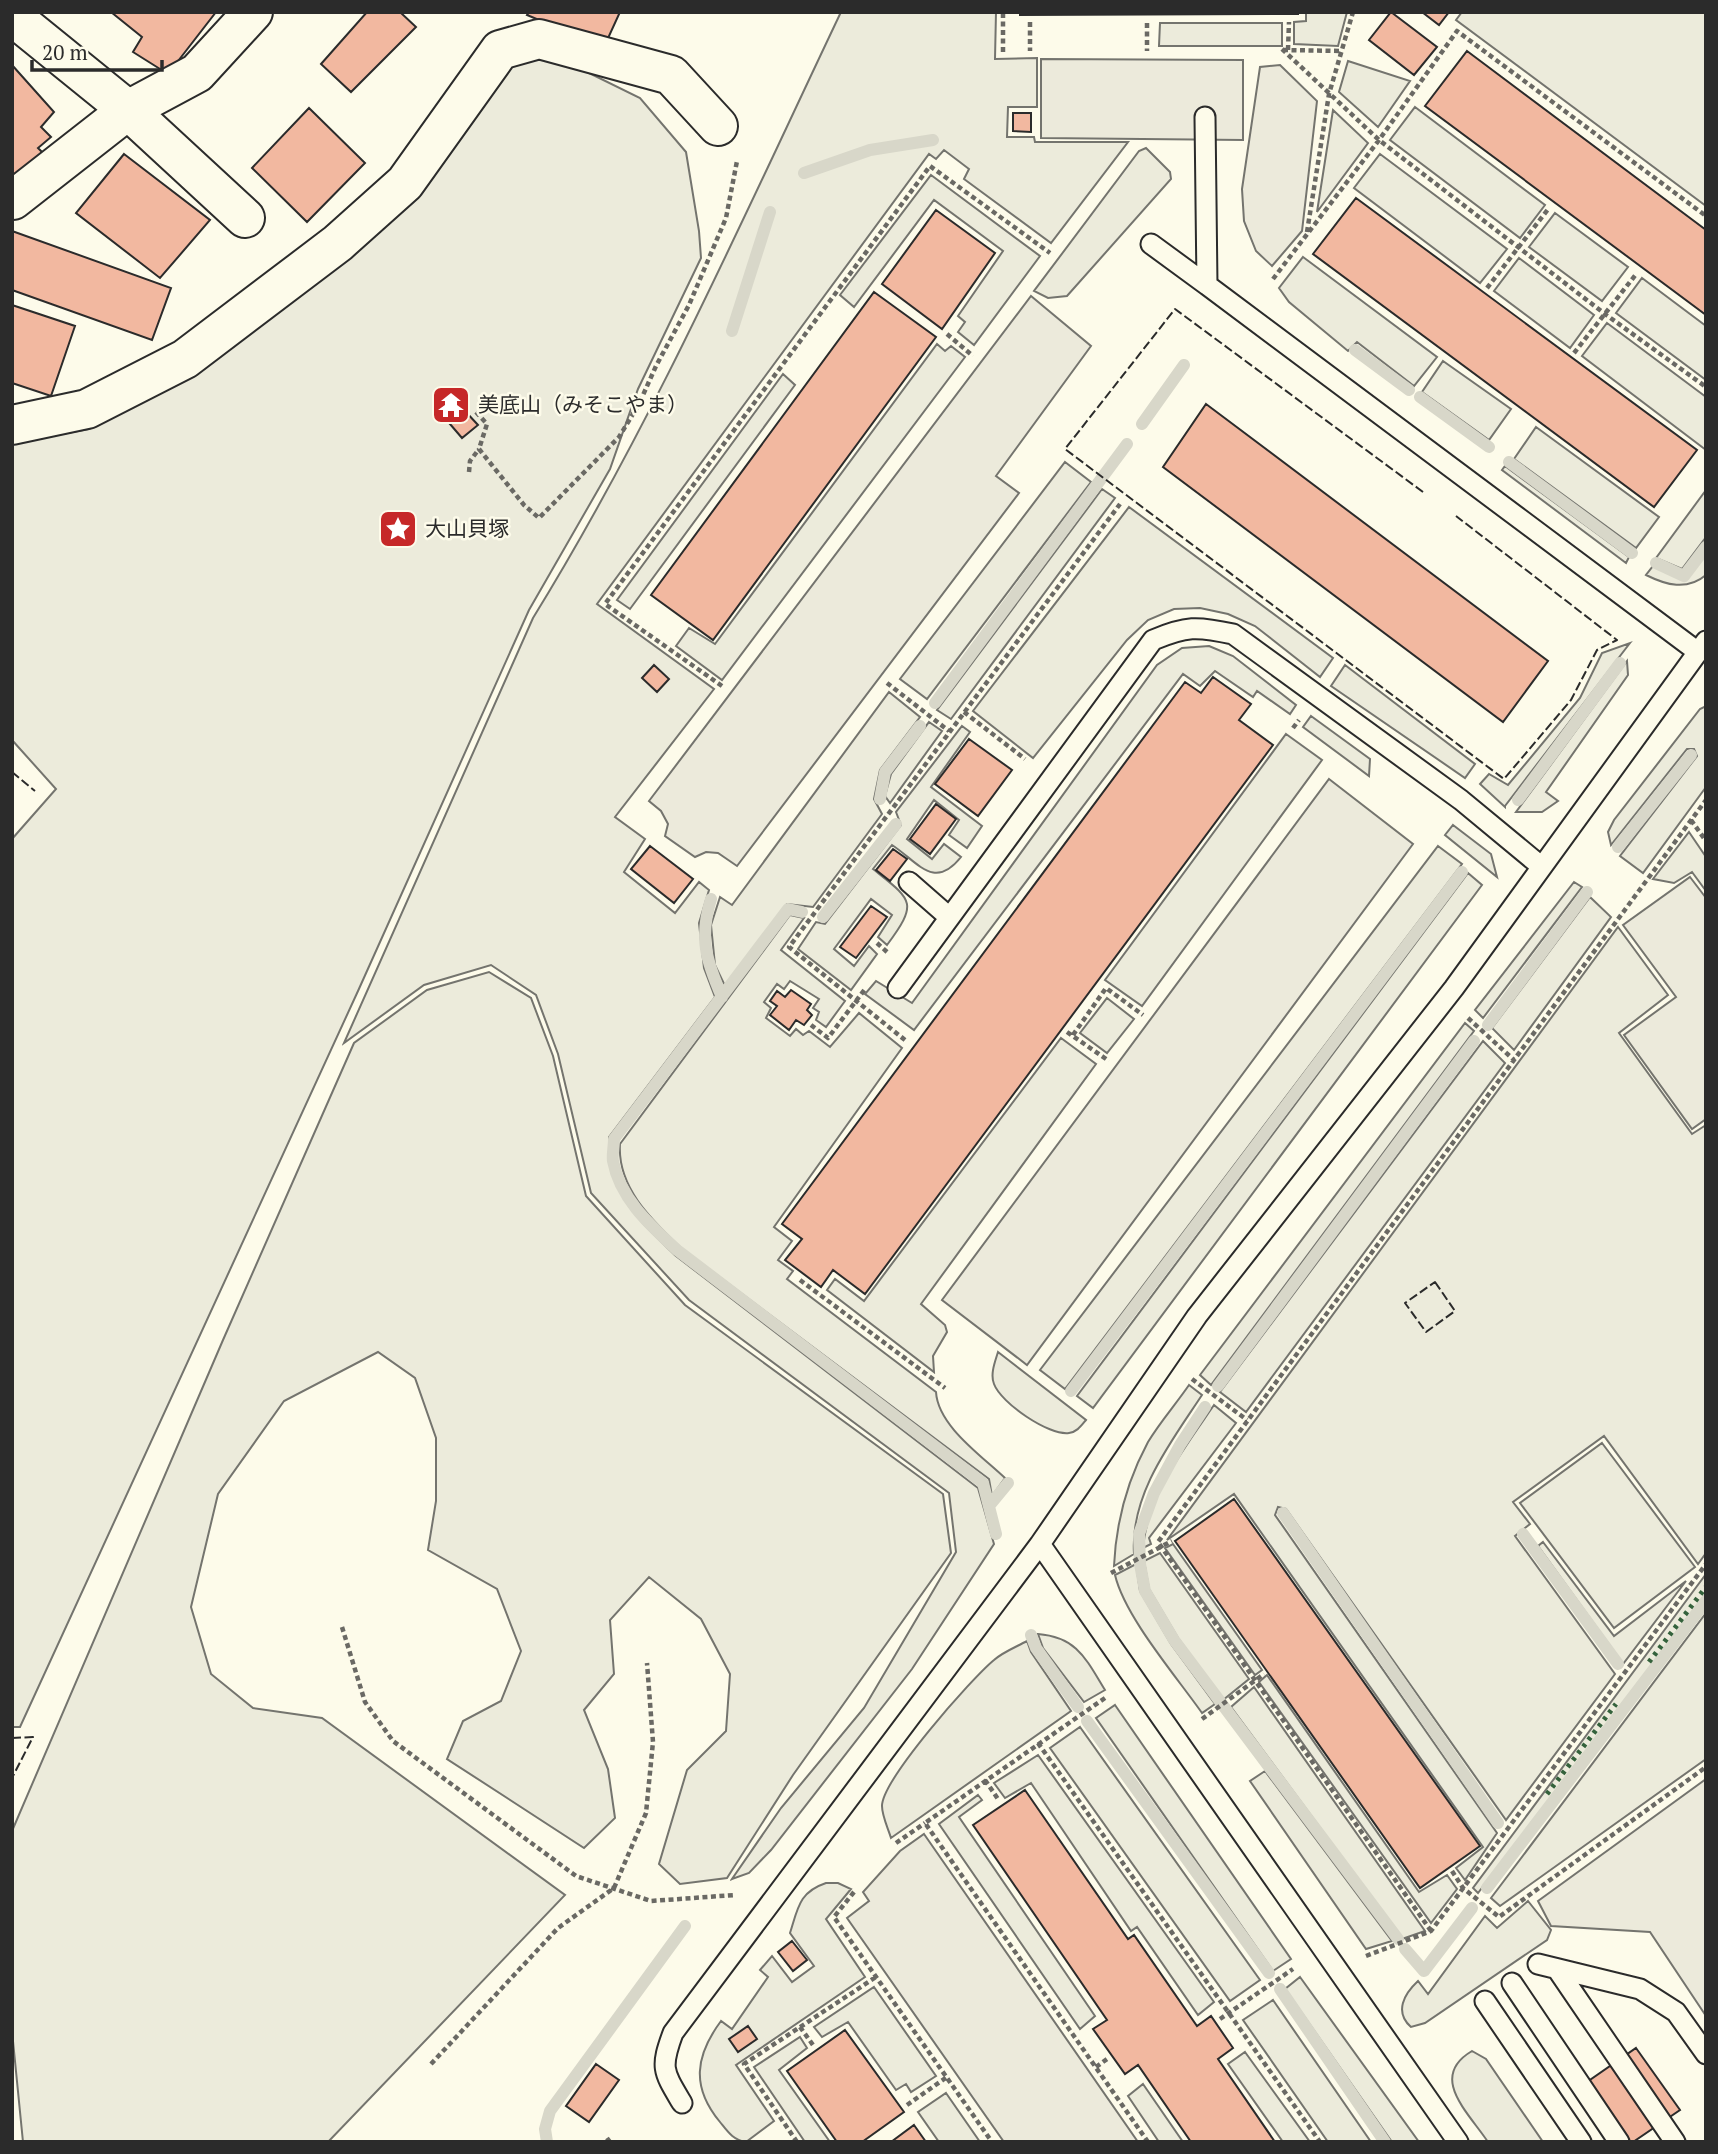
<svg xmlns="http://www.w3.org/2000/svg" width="1718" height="2154" font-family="'PT Serif','Noto Sans JP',serif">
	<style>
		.green { fill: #ecebdb; stroke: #74746e; stroke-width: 2 }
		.parking { fill: #eceadb; stroke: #74746e; stroke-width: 2 }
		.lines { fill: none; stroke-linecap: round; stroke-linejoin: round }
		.stream { stroke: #d8d7c9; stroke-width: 12 }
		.building { fill: #f2b8a0; stroke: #2b2b2b; stroke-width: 2 }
		.service-casing { stroke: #2b2b2b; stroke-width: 23 }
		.minor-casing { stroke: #2b2b2b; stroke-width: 42 }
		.path { stroke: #6a6964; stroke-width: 4.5; stroke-dasharray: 5 3.5; stroke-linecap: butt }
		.service { stroke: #fdfbea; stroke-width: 19 }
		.minor { stroke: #fdfbea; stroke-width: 38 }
		.hedge { stroke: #34623c; stroke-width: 5; stroke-dasharray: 3.5 5; stroke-linecap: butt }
		.fence { stroke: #2b2b2b; stroke-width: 2; stroke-dasharray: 9 3.5; stroke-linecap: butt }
		.labels { text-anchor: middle; stroke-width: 5; stroke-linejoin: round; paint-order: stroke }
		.poi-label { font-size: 21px; fill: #2b2b2b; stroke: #fdfbea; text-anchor: start }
	</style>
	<rect width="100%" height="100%" fill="#fdfbea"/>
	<path class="green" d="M841,12H996L995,59L1037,58V107H1008L1007,137H1034L1035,142H1128L1051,243L964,179L969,169L944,150L936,159L929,154L597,604L714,689L615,817L645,839L624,872L675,913L699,882L709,890L699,923L704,968L715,997L609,1137C608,1195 637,1218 676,1256L978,1488L994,1544L912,1669L771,1850L749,1873L732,1879L781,1808L864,1708L956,1552L949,1493L689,1300L591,1193L558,1054L536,995L491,965L424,985L344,1043L533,618C652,425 744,216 841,12Z
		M1306,12H1347L1338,46L1294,44V22L1306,21Z
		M1462,12H1706V206L1456,20Z
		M1160,23H1282V46H1159Z
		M539,53L583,70L640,98L686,152L699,231L701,258L638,389L610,469L529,610L358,991L20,1727H12V839L56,789L12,740V443L89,429L196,369L504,65Z
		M1348,61L1410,81L1378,127L1339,92Z
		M1415,107L1545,205L1520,238L1390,140Z
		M1333,110L1368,143L1317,212Z
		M1146,148L1170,172L1171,179L1067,296L1048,298L1034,291L1139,151Z
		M1380,154L1507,249L1480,283L1354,188Z
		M931,175L1040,256L974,345L958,332L965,322L958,316L1003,251L934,200L854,307L840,295Z
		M1555,213L1628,267L1602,301L1529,247Z
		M1303,257L1437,357L1414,386L1357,342L1348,351L1289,302L1279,288Z
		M1519,258L1594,315L1570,348L1494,291Z
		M1642,278L1706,326V380L1616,313Z
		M1607,323L1706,397V450L1582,356Z
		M937,344L945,351L951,346L965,357L722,680L676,646L689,628L715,644Z
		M1443,361L1511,409L1489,440L1422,392Z
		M783,374L795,385L630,609L617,600Z
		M1536,427L1659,517L1636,548L1514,459Z
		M1065,462L1091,482L927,699L900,679Z
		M1505,466L1629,557L1626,563L1502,470Z
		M1102,489L1115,498L951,719L937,710Z
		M1706,490V537L1682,569L1656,558Z
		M1129,507L1333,658L1320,677L1255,626L1228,614L1200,608L1174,609L1148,620L1127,640L1033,758L973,711Z
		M1706,553V575C1687,591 1666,585 1646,575L1653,566L1685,580Z
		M1630,643L1505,806V807L1480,784L1489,774L1508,785L1580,698L1602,653Z
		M1209,646L1233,656L1296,705L1290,714L1257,691L1253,697L1215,671L1200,686L1183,674L914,1030L865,994L876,981L912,1003L1157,665L1182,648Z
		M1627,661L1628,675L1546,792L1558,801L1542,812H1516Z
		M1345,665L1475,764L1465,778L1331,686Z
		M889,692L920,717L880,770L874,799L882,814L813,907L787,904L725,986L715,965L711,925L720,897L732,905Z
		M1706,706V787L1643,873L1620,856L1697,756L1694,749H1687L1611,845L1608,832L1614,820L1700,709Z
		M1311,716L1370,759L1369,776L1303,727Z
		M929,722L942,731L890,803L885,796L891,774Z
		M962,726L970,732L931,787L982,826L967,848L949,835L959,820L934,800L907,839L932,859L944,844L961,857C934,891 918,862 892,845L873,869C912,900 919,902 887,945L878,937L892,915L871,899L834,949L854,966L869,946L877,954L851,990L798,949L816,922L825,924L901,825L896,812Z
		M1286,734L1322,760L1142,1006L1105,980Z
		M1453,825L1491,854L1497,877L1445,835Z
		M1689,832L1706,857V891L1692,872L1674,883L1653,879Z
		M1438,846L1462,864L1065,1389L1040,1370Z
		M1468,873L1482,885L1093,1408L1077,1396Z
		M1574,882L1582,887L1483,1018L1475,1010Z
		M1590,897L1611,917L1514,1050L1492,1028Z
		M790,915L804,918L781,950L845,1001L826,1027L816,1020L819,1012L813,1008L819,999L790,981L784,989L777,984L764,1002L771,1008L766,1018L790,1036L796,1029L803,1035L809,1031L830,1047L859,1013L902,1048L774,1227L792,1241L778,1260L793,1271L787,1279L936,1392C938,1426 982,1456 1005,1478L992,1496L989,1479L682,1249C653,1221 617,1188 620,1144Z
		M1618,927L1668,995L1619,1033L1692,1134L1706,1125V1553L1698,1564L1604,1436L1513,1502L1530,1524L1515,1536L1615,1674L1506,1820L1286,1509L1278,1507L1275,1515L1497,1833L1465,1880L1456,1868L1483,1847L1234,1494L1167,1540Z
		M489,972L531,998L553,1056L586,1196L685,1305L943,1494L951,1553L793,1775L727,1878L680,1884L659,1864L687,1770L726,1731L730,1674L701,1619L649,1577L610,1620L614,1674L584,1710L608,1769L615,1818L584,1848L447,1759L463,1721L501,1701L521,1651L497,1589L428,1550L436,1501V1438L415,1378L378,1352L284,1401L218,1494L191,1607L211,1674L253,1708L322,1718L565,1895L328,2142H23L12,2031V1831L223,1340L354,1043L427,990Z
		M1107,998L1134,1019L1107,1053L1080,1033Z
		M1465,1023L1474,1031L1211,1385L1200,1375Z
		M1061,1038L1096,1064L921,1304L945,1325L947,1332L933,1356L934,1372L827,1290L835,1279L864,1301Z
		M1483,1041L1505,1063L1246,1412L1220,1392Z
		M998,1352L1086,1420C1081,1426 1077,1432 1069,1433C1049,1436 1001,1403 994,1384C990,1374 995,1362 998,1352Z
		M1189,1385L1202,1395C1171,1442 1130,1494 1134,1554L1114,1566C1116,1522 1127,1481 1148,1442C1160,1422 1176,1404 1189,1385Z
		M1214,1405L1236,1423L1149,1538L1151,1544L1143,1548C1147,1496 1185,1447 1214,1405Z
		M1602,1443L1695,1567L1614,1628L1520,1503Z
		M1543,1542L1614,1636L1686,1581L1623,1664L1538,1546Z
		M1173,1544L1262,1670L1255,1675L1165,1548Z
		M1160,1553L1249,1679L1223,1700L1178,1638L1149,1589L1144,1561Z
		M1136,1564L1140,1591L1171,1644L1215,1704L1202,1713C1176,1676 1125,1617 1115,1575Z
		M1706,1574V1594L1478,1893L1473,1888Z
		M1706,1613V1759L1500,1906L1491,1898Z
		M1038,1634C1077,1637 1086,1659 1105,1690L1084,1702L1043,1648Z
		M1027,1641L1031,1652L1071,1711L891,1838C888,1828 882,1816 882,1806C882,1780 971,1679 994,1660C1003,1652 1016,1647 1027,1641Z
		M1267,1675L1419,1892L1447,1875L1457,1889L1431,1923L1259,1682Z
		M1254,1687L1425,1931L1402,1939L1231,1707Z
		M1115,1705L1291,1959L1273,1971L1096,1718Z
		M1080,1727L1260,1980L1230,2001L1050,1748Z
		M1038,1755L1214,2002L1198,2015L1137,1927L1131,1931L1031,1783L1005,1798L994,1783Z
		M1265,1771L1392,1941L1366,1949L1250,1781Z
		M978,1795L982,1800L959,1817L1095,2016L1080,2029L939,1824Z
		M826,1883H838L851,1889L826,1919L865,1977L736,2065L774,2121L746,2142C733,2140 728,2132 720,2122C691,2087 695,2056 721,2021L732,2029L768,1977L760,1970L772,1956L792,1982L814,1966L790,1933C798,1908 799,1892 826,1883Z
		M1528,1901L1551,1930L1547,1940L1425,2023L1411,2027C1394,2012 1404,1994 1418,1981L1428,1994L1485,1916L1497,1928Z
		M1300,1977L1419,2142H1392L1285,1989Z
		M874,1987L936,2076L911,2092L906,2084L896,2090L848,2022L822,2037L814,2027Z
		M1273,2000L1371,2142H1328L1243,2020Z
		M800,2037L807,2048L779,2070L830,2142H805L754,2067Z
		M1472,2051L1486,2059L1543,2142H1488C1468,2112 1428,2077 1472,2051Z
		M1245,2052L1310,2142H1283L1228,2064Z
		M1143,2084L1183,2142H1159L1128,2096Z
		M946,2093L980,2142H939L918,2112Z"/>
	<path class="parking" d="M1041,59L1243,60V140L1041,138Z
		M1280,65L1317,101L1302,231L1272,266L1256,251L1244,221L1242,189L1260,67Z
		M1031,296L1091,346L996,476L1019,493L737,866L718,853L706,852L695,857L665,836L668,824L661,811L649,801Z
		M1329,779L1413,844L1027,1365L942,1300Z
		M1690,877L1706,898V1119L1692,1129L1624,1035L1676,997L1623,925Z
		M1706,1779V2016L1650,1932L1551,1926L1538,1901Z
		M924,1834L1138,2142H1004L847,1918L869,1901L863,1892L900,1851Z"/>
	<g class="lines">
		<path class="stream" d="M804,173L870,150L933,140
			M732,331L770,212
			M1355,350L1409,390
			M1420,397L1489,447
			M1142,424L1184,365
			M1509,462L1632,553
			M1656,563L1684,576L1706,547
			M935,703L1127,444
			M880,799L885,772L920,726
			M1518,800L1620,663
			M1618,847L1691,755
			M711,899C699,938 706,960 722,997
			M802,912L788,909L614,1139C614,1146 612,1155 613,1161C620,1199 651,1226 677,1250L983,1483L996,1534
			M823,917L896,824
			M1488,1025L1587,892
			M1218,1386L1474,1041
			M1071,1391L1462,872
			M1205,1407L1180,1445L1154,1493L1139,1534L1140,1564L1145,1591L1174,1640L1398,1939
			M989,1506L1008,1483
			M1283,1513L1498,1823
			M1523,1534L1618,1664
			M1031,1635L1036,1648L1078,1707
			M1087,1721L1269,1973
			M1487,1888L1706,1601
			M1405,1949L1424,1971L1472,1908
			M1280,1989L1385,2142
			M547,2142L545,2129L550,2111L685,1926"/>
	</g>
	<path class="building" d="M111,12H216L168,74L133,52L142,37Z
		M367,12H400L416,27L351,92L321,64Z
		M529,12H620L604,47L527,15Z
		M1020,12H1298V14L1020,15Z
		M1391,12L1437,47L1414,75L1369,40Z
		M1422,12H1449L1439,25Z
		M1467,51L1706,230V315L1425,106Z
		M12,65L54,112L41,127L51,137L38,148L45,155L12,182Z
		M309,108L365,163L307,222L252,168Z
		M1013,113H1031V132L1013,131Z
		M124,154L210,220L160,278L76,213Z
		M1356,198L1697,450L1654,507L1313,254Z
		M936,210L995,253L942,329L882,284Z
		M12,231L171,288L152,340L12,290Z
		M874,292L936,337L713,640L651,595Z
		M12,305L75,326L51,396L12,383Z
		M1206,404L1548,661L1503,722L1163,467Z
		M465,411L478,425L462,438L450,424Z
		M654,665L669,679L657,692L642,678Z
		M1213,677L1251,704L1239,720L1273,745L865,1294L833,1270L821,1287L785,1260L802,1239L782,1224L1185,682L1201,693Z
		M969,739L1012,770L978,816L935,784Z
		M936,804L956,819L930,854L910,839Z
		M650,846L693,879L674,903L631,869Z
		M893,849L907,859L890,881L876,870Z
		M871,906L887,917L856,958L840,947Z
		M791,990L811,1004L807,1010L812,1015L804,1025L796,1020L789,1030L770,1015L777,1006L770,1001L777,991L785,997Z
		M1234,1499L1480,1846L1420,1888L1175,1541Z
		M1025,1790L1128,1939L1134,1935L1197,2026L1211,2016L1233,2048L1218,2059L1275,2142H1191L1138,2065L1125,2074L1093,2029L1107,2020L973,1825Z
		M792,1941L807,1960L793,1971L778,1952Z
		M748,2026L757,2039L738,2052L729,2039Z
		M845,2030L904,2112L862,2142H837L787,2071Z
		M1636,2048L1680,2110L1633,2142H1628L1587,2082Z
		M596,2064L619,2080L589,2122L566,2106Z
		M914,2125L926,2142H891Z"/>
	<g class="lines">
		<defs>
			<path id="service" d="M1205,117L1207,285L1698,652
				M1151,244L1207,285
				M909,882L949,917
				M898,988L1153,640C1186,626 1197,626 1233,634L1461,800L1542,867
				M1538,1964L1640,1989L1676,2012L1706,2054
				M1557,1969L1675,2142
				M1512,1983L1619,2142
				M1485,2001L1581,2142
				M682,2103C663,2071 660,2068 673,2033L1040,1544
				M1458,2142L1040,1544L1197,1316L1454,988L1706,641"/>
			<path id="minor" d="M12,16L128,110L197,73L253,12
				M13,200L128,110L245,218
				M12,425L87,409L185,359L338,243L405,183L500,50L539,39L671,75L718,126"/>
		</defs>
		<use href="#service" class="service-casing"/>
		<use href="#minor" class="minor-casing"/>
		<path class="path" d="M1030,22V51
			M1147,23V51
			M1282,49L1379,140L1605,314L1706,387
			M1283,50L1342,51
			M1288,50L1289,22
			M1003,52V12
			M1307,232L1329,94L1353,12
			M1273,279L1379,140L1457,31L1706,216
			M1487,288L1549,208
			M947,334L973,356
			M1574,353L1637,273
			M476,412L487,424L479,449L524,505L539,518L619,437L639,404L656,366L689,305L726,218L737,161
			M469,472L470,461L479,449
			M887,683L949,731
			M722,686L605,604L930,166L1050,253
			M964,712L1025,759
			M1293,728L1299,720
			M1691,820L1706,841
			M877,943L887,952
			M1468,1018L1514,1060
			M811,1025L828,1038L865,989
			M1067,1032L1109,1061
			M1073,1035L1106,988L1143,1015
			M905,1040L789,947L1120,504
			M800,1280L945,1388
			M1192,1379L1247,1420
			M1111,1573L1172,1541
			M342,1627L365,1702L393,1741L576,1876L651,1901L735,1895
			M1105,1698L925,1823L1148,2142
			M1202,1719L1264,1674
			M1038,1743L1320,2142
			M985,1780L998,1799
			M896,1843L925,1823
			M1452,1871L1463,1888L1499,1917L1706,1767
			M854,1892L834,1917L992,2142
			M1431,1931L1158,1542L1706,800
			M1366,1956L1431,1931L1706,1564
			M1220,2019L1293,1969
			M800,2027L813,2045
			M431,2064L558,1928L614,1888L646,1813L653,1742L647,1663
			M1096,2067L1107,2059
			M907,2105L947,2077
			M607,2138L610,2142
			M797,2142L744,2064L876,1977"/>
		<use href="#service" class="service"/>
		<use href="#minor" class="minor"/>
		<path class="hedge" d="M1649,1662L1706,1587
			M1547,1794L1616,1704"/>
		<path class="fence" d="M1423,492L1175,309L1065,449L1504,779L1571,700L1597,650L1617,640L1456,516
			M12,772L35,791
			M1435,1282L1455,1311L1426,1332L1405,1303Z
			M12,1738L33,1737L12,1778
			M12,2107L13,2142"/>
	</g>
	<defs>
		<symbol id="temple-square" viewBox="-11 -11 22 22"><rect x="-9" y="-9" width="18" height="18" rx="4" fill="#c62828" stroke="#fdfbea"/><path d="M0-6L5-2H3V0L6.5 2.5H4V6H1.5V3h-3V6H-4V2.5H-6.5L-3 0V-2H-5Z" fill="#fff"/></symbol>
		<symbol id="sight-square" viewBox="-11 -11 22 22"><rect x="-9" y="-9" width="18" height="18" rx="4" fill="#c62828" stroke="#fdfbea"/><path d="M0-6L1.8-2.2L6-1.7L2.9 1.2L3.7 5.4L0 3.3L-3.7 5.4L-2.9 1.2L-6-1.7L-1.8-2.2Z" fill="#fff"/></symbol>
	</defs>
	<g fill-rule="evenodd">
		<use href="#temple-square" x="429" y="383" width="44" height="44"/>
		<use href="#sight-square" x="376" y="507" width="44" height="44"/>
	</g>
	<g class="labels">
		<g class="poi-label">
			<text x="478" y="412">美底山（みそこやま）</text>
			<text x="425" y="536">大山貝塚</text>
		</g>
	</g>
	<rect width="1718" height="2154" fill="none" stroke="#2b2b2b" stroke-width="28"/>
	<path d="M32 60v10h130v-10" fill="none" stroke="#2b2b2b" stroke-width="3.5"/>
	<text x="42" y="60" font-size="21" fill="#2b2b2b" stroke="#fdfbea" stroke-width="5" paint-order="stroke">20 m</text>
</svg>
